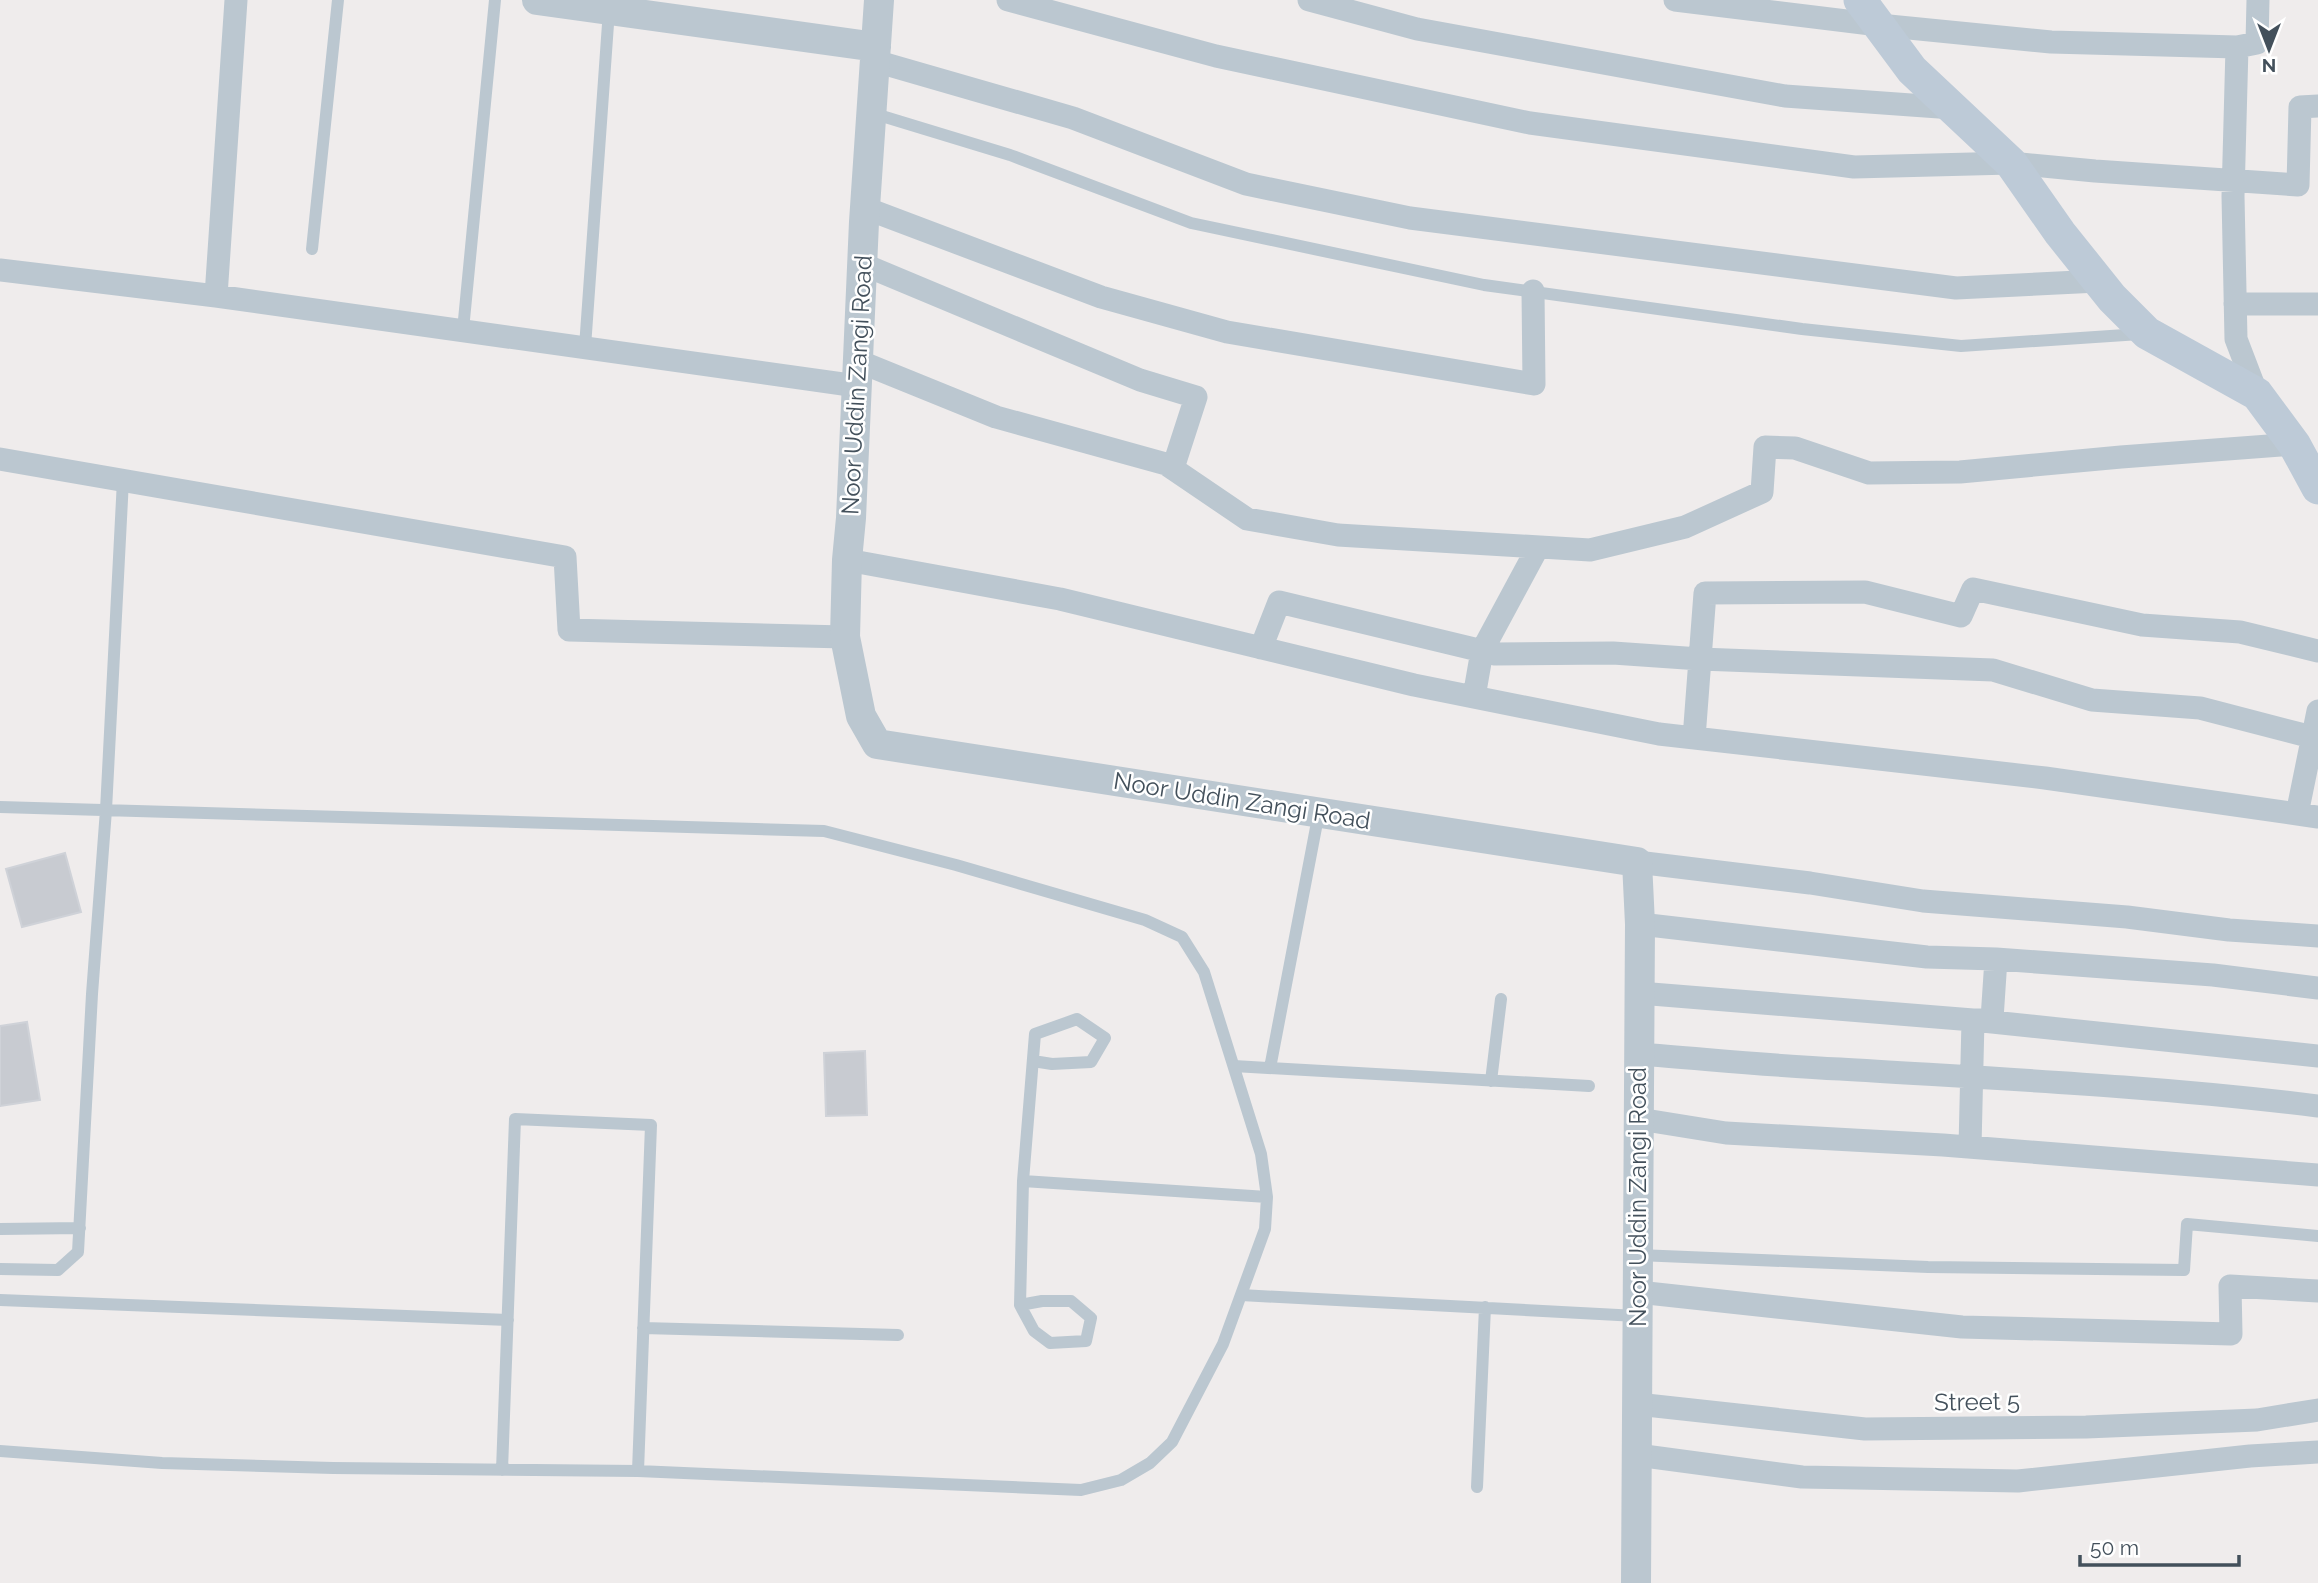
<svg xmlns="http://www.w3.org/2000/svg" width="2318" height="1583" font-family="Raleway,sans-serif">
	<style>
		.building { fill: #c8cbd1; stroke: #cfd2d8; stroke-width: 2 }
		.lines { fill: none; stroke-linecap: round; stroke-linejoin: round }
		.service { stroke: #bbc7d0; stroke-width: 12 }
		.minor { stroke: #bbc7d0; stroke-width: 23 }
		.tertiary { stroke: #bbc7d0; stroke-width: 30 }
		.secondary { stroke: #bdcad7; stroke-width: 33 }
		.labels { text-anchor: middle; stroke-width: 5; stroke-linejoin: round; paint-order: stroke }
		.street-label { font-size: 24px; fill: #43505b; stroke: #fff }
	</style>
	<rect width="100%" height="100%" fill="#efecec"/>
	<path class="building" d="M65,853L81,912L22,927L6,869Z
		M27,1022L40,1100L0,1106V1026Z
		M865,1051L867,1115L826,1116L824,1053Z"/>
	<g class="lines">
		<path class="service" d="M872,113L1010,155L1191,223L1484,285L1802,329L1961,346L2140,334
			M312,249L338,0
			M463,330L495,0
			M585,347L609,10
			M0,807L824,831L956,865L1145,920L1182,937L1204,972L1261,1154L1267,1197L1265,1229L1223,1344L1172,1442L1150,1463L1121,1480L1081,1490L638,1471L333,1468L162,1463L0,1451
			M1234,1066L1589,1086
			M1270,1068L1319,812
			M1491,1081L1501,999
			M1023,1181L1035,1034L1077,1019L1105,1038L1091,1062L1052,1064L1033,1061
			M0,1229L80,1228
			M1638,1255L1928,1267L2184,1270L2187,1224L2318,1236
			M0,1269L58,1270L78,1252L92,994L106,810L123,480
			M1241,1295L1637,1316
			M0,1300L508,1320
			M1020,1305L1042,1301H1071L1091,1318L1086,1341L1050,1343L1034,1331L1020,1305L1023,1181L1267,1197
			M643,1328L898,1335
			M502,1470L515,1119L651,1125L638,1471
			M1477,1487L1485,1307"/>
		<path class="minor" d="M1008,0L1216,56L1530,123L1854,167L2011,163L2095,171L2298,185L2300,107L2318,106
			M1309,0L1417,29L1785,96L1953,108
			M1675,0L1879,25L2051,42L2237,47
			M875,61L1073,118L1246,184L1410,218L1956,288L2098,281
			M865,208L1101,297L1227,332L1534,384L1533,291
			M862,264L1140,380L1196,397L1173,468
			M0,270L216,296L857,386
			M216,296L236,0
			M2235,304H2318
			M858,361L996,417L1166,464L1247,519L1338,535L1590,550L1685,527L1762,492L1765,447L1795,448L1869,473L1960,472L2121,457L2294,444
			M2257,394L2236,339L2233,196L2237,47L2257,43L2258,0
			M0,459L565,557L569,630L845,637
			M847,560L1060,599L1414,685L1659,734L2045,778L2318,817
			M1261,648L1279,602L1495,654L1613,653L1700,659L1993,670L2092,700L2200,708L2312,737
			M1474,697L1482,651L1538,547
			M1694,738L1705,593L1865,592L1961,616L1973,589L2142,625L2240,632L2318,651
			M2297,814L2318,711
			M1637,862L1810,883L1923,901L2127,917L2229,930L2318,936
			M1640,924L1927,957L1996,959L1992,1019L1973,1020L1970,1147
			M1996,959L2213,975L2318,988
			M1639,993L1973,1020L2318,1056
			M1639,1054C1706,1059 1773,1066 1840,1069C2000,1079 2159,1086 2318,1106
			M1639,1119L1726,1133L1943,1145L2318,1175
			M1638,1292L1962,1327L2231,1334L2230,1286L2318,1291
			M1637,1404L1865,1429L2086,1427L2257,1420L2318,1410
			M1637,1455L1802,1477L2018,1481L2250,1456L2318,1452"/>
		<path class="tertiary" d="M537,0L876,47
			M879,0L864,222L851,518L847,560L845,637L861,716L877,744L1637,862L1640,924L1636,1583"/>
		<path class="secondary" d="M1860,0L1912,70L2011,163L2060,233L2112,298L2147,333L2257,394L2294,444L2318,488"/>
	</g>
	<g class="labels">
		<g class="street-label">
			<text transform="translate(857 385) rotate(-87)" y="8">Noor Uddin Zangi Road</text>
			<text transform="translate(1242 801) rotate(9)" y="8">Noor Uddin Zangi Road</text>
			<text transform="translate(1638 1197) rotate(-90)" y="8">Noor Uddin Zangi Road</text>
			<text transform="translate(1977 1402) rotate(-1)" y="8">Street 5</text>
		</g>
	</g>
	<g transform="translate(2269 49) rotate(180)" stroke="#ffffff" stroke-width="5" paint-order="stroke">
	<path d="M0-5L12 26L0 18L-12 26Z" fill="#43505b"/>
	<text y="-10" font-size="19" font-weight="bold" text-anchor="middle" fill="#43505b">N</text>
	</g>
	<path d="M2080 1555v10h159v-10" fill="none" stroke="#43505b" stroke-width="3.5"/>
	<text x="2090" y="1555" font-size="21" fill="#43505b" stroke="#ffffff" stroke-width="5" paint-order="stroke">50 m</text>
</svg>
